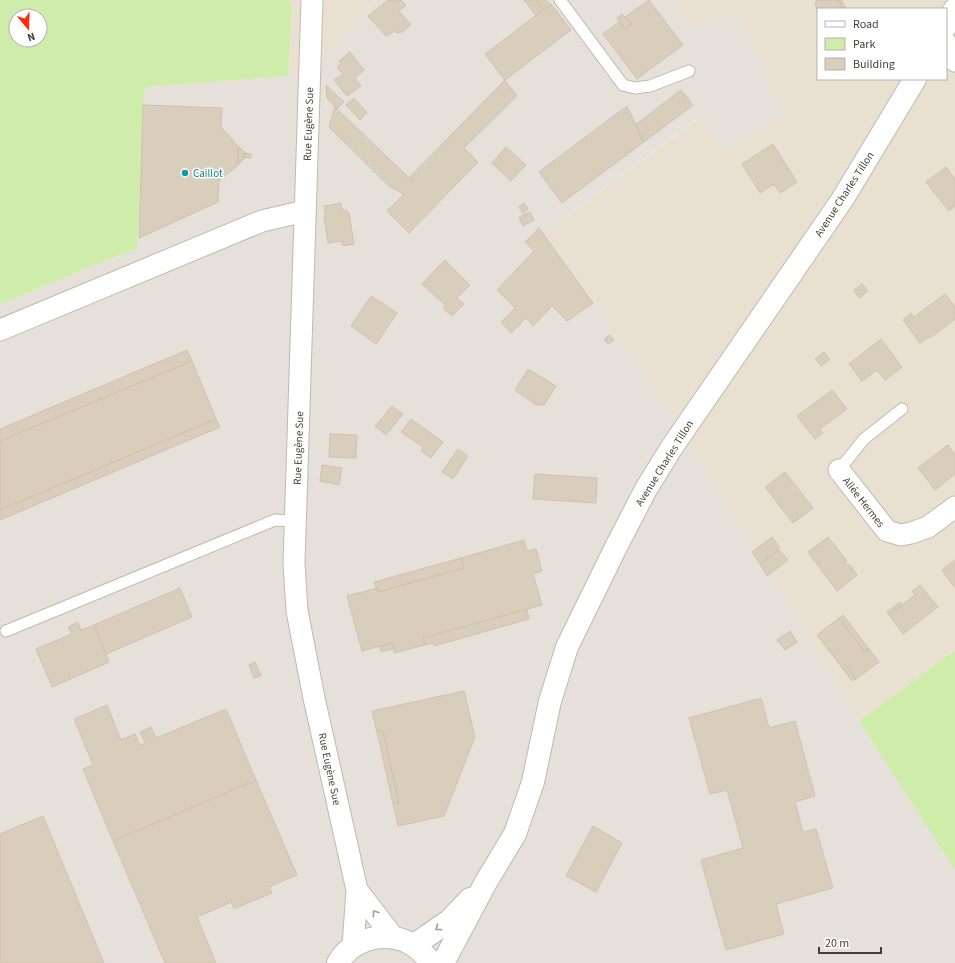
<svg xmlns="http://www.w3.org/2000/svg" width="955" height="963" font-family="'Source Sans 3',sans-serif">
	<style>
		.residential { fill: #e8e1d2; fill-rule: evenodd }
		.industrial { fill: #e6e0da }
		.green { fill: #d0ecaa; fill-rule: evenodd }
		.building { fill: #d9cdbc; stroke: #d2c2ac }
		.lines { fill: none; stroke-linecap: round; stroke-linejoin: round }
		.service-casing { stroke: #c3b9a9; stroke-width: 13 }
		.minor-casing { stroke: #c3b9a9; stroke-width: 23 }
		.tertiary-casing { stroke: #c3b9a9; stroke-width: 24 }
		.service { stroke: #fff; stroke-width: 11 }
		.minor { stroke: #fff; stroke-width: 21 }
		.tertiary { stroke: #fff; stroke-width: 22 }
		.oneway { stroke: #a39f9a }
		.culture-dot { fill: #0f9aa8; stroke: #fff; stroke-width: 1.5 }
		.labels { text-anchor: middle; stroke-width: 3; stroke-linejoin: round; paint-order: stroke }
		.street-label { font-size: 11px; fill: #473f34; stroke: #fff }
		.culture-label { font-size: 11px; fill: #0d838f; stroke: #fff; text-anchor: start }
	</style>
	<rect width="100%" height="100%" fill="#f4efe4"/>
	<path class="residential" d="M289,0H376L340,42L288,76L292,7Z
		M676,0H955V650L859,721L668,411L546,232L704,114L686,29ZM818,9H946V79H818Z"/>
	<path class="industrial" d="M376,0H676L686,29L738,15L782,116L724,151L703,114L546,232L668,411L859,721L955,870V963H0V304L137,248L145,87L288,76L340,42Z"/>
	<path class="green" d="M0,0H289L292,7L288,76L145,87L137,248L0,304ZM16,16H40V40H16Z
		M955,650V870L859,721Z"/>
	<path class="building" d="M388,0H401L406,5L399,11L411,25L402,32L397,33L395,31L386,36L368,16Z
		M524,0H536L543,10L536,15Z
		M536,0H546L550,5L543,10Z
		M649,0L683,45L637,79L603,34L619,22L625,29L631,24L625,17Z
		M816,0H839L842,9H818V13L815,3L817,2Z
		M839,0H842L846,9H842Z
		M551,4L571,30L505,80L485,54Z
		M622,14L631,24L625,29L617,18Z
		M350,52L364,70L355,78L361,86L347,96L334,80L343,74L337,67L341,63L339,61Z
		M505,80L517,96L464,148L478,162L409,233L387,211L404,194L390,187L329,127L335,107L409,178Z
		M326,85L344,102L337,109L327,98Z
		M681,90L693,105L644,142L635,125Z
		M354,98L367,113L360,120L346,105Z
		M143,105L222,108L221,127L238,146V165L219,181L218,202L139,238Z
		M627,106L644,142L562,203L539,172Z
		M773,144L797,182L780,193L774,184L760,193L742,164Z
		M238,146L246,153H244L243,157H246L238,165Z
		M506,147L526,165L511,181L492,163Z
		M244,153L251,154V158L243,157Z
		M946,167L955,179V206L949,211L926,182Z
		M341,203L342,210H346L349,213L354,244L343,246L342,241L328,243L324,217H325L324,206Z
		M524,203L528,209L523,213L519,207Z
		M530,212L534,220L523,226L519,217Z
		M539,228L593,303L567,321L552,306L533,326L526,318L511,333L501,322L515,308L497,290L534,251L525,242Z
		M445,260L470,285L457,298L464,304L452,316L443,308L445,305L422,284Z
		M862,284L868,291L859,298L854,290Z
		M945,294L955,307V319L930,338L929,337L920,343L903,320L911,313L914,317Z
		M371,296L397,313L376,344L351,326Z
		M610,335L614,340L608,344L604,339Z
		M881,339L902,367L885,380L877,370L862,381L849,364Z
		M187,350L192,361L0,441V429Z
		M824,352L830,359L821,366L815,359Z
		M192,361L216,419L0,510V441Z
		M528,369L556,386L544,405H536L515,390Z
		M832,390L847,409L820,429L823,433L815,439L797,416Z
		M392,406L403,414L386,435L375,426Z
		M216,419L220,427L0,520V510Z
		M411,419L443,442L431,458L421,451L423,447L401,432Z
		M330,434L357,435L356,458L329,457Z
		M948,445L955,455V474L935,490L918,468Z
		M458,449L468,456L453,479L442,472Z
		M322,465L342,468L339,485L320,481Z
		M785,472L813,508L793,523L765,487Z
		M535,474L597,478L596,503L533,499Z
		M772,537L780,548L760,564L752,552Z
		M828,537L847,561L845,562L847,565H850L857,575L837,591L808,552Z
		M524,540L527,551L536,549L542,571L533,574L542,605L423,638L425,645L394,653L392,643L362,651L347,596L377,588L378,592L464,568L461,558Z
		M779,550L788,560L767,576L760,564Z
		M461,558L464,568L378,592L374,582Z
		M955,560V588L942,570Z
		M920,585L938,607L903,634L889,615L915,595L912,591Z
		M180,588L192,617L106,654L94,625Z
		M900,602L902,605L889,615L887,612Z
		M527,609L529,619L434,646L433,643L425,645L423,638Z
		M843,615L869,649L865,652L839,618Z
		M839,618L865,652L869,649L879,662L856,679L847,666L843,669L817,635Z
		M78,622L81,630L94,625L109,662L52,687L36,649L72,634L68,627Z
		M790,631L797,642L785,650L777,640Z
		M392,643L393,649L381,652L380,647Z
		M255,662L261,676L254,678L249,665Z
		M847,666L856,679L852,681L843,669Z
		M464,691L475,737L444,816L398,826L393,804L399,803L383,731L377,732L372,711Z
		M761,698L769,728L795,721L815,796L795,802L803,832L816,829L833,888L776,904L784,934L726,950L701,860L743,848L727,790L710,794L689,718Z
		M107,705L121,740L135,734L140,745L145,743L140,732L151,727L156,738L226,709L256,780L113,841L83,769L93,765L74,719Z
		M383,731L399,803L393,804L377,732Z
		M256,780L297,875L269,887L272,893L234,909L231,902L197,917L216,963H165L113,841Z
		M43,816L104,963H0V834Z
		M593,826L622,843L596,892L566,876Z"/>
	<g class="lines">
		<defs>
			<path id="service" d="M560,0L623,85L635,88L650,86L689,71
				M839,470L864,439L902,409
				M6,631L275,520L295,521"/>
			<path id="minor" d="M312,0L294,563L297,611L314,698L357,890L353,946
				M946,43L955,61
				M0,330L262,221L305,211
				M839,470L887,531L901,535L911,533L928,527L955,507
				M357,890L393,937"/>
			<path id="tertiary" d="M946,26L955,9
				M414,945L449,921L470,899
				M338,963C353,937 388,930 413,945C421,950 426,956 431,963
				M443,963L486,882L515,834L533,782L550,701L567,647L616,547L646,489L672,447L842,200L915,79"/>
		</defs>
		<use href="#service" class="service-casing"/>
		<use href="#minor" class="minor-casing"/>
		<use href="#tertiary" class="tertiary-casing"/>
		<use href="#service" class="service"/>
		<use href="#minor" class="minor"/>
		<use href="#tertiary" class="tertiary"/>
	</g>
	<defs><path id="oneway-chevron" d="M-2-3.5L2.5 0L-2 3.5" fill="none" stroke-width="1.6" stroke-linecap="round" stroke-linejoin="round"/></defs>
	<g class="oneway">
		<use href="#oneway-chevron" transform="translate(375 913) rotate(-127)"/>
		<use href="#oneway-chevron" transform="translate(438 928) rotate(144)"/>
	</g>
	<circle class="culture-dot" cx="185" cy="173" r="4"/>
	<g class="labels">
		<g class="street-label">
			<text transform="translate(308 124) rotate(-88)" y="4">Rue Eugène Sue</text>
			<text transform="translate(844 194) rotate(-57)" y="4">Avenue Charles Tillon</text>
			<text transform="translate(298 448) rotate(-88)" y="4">Rue Eugène Sue</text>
			<text transform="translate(664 463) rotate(-58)" y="4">Avenue Charles Tillon</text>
			<text transform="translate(864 502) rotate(52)" y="4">Allée Hermes</text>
			<text transform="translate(330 769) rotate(78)" y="4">Rue Eugène Sue</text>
		</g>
		<g class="culture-label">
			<text x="193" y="177">Caillot</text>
		</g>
	</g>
	<rect x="817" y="8" width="130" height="72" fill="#ffffff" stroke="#b5b2ae"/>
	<rect x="825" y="21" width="20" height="6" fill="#ffffff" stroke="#b5b2ae"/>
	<text x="853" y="28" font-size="12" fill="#473f34">Road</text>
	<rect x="825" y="38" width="20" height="12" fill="#d0ecaa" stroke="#b5b2ae"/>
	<text x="853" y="48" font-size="12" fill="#473f34">Park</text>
	<rect x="825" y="58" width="20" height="12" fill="#d9cdbc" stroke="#b5b2ae"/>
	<text x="853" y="68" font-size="12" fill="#473f34">Building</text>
	<g transform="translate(28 28) rotate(161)"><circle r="19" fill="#ffffff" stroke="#b5b2ae"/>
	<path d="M0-3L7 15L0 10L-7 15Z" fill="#ff2d10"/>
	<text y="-6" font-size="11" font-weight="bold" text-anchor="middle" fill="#473f34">N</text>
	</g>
	<path d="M819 947v6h62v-6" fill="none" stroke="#473f34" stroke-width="2"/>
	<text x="825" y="947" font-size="12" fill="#473f34" stroke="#ffffff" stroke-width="3" paint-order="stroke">20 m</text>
</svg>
